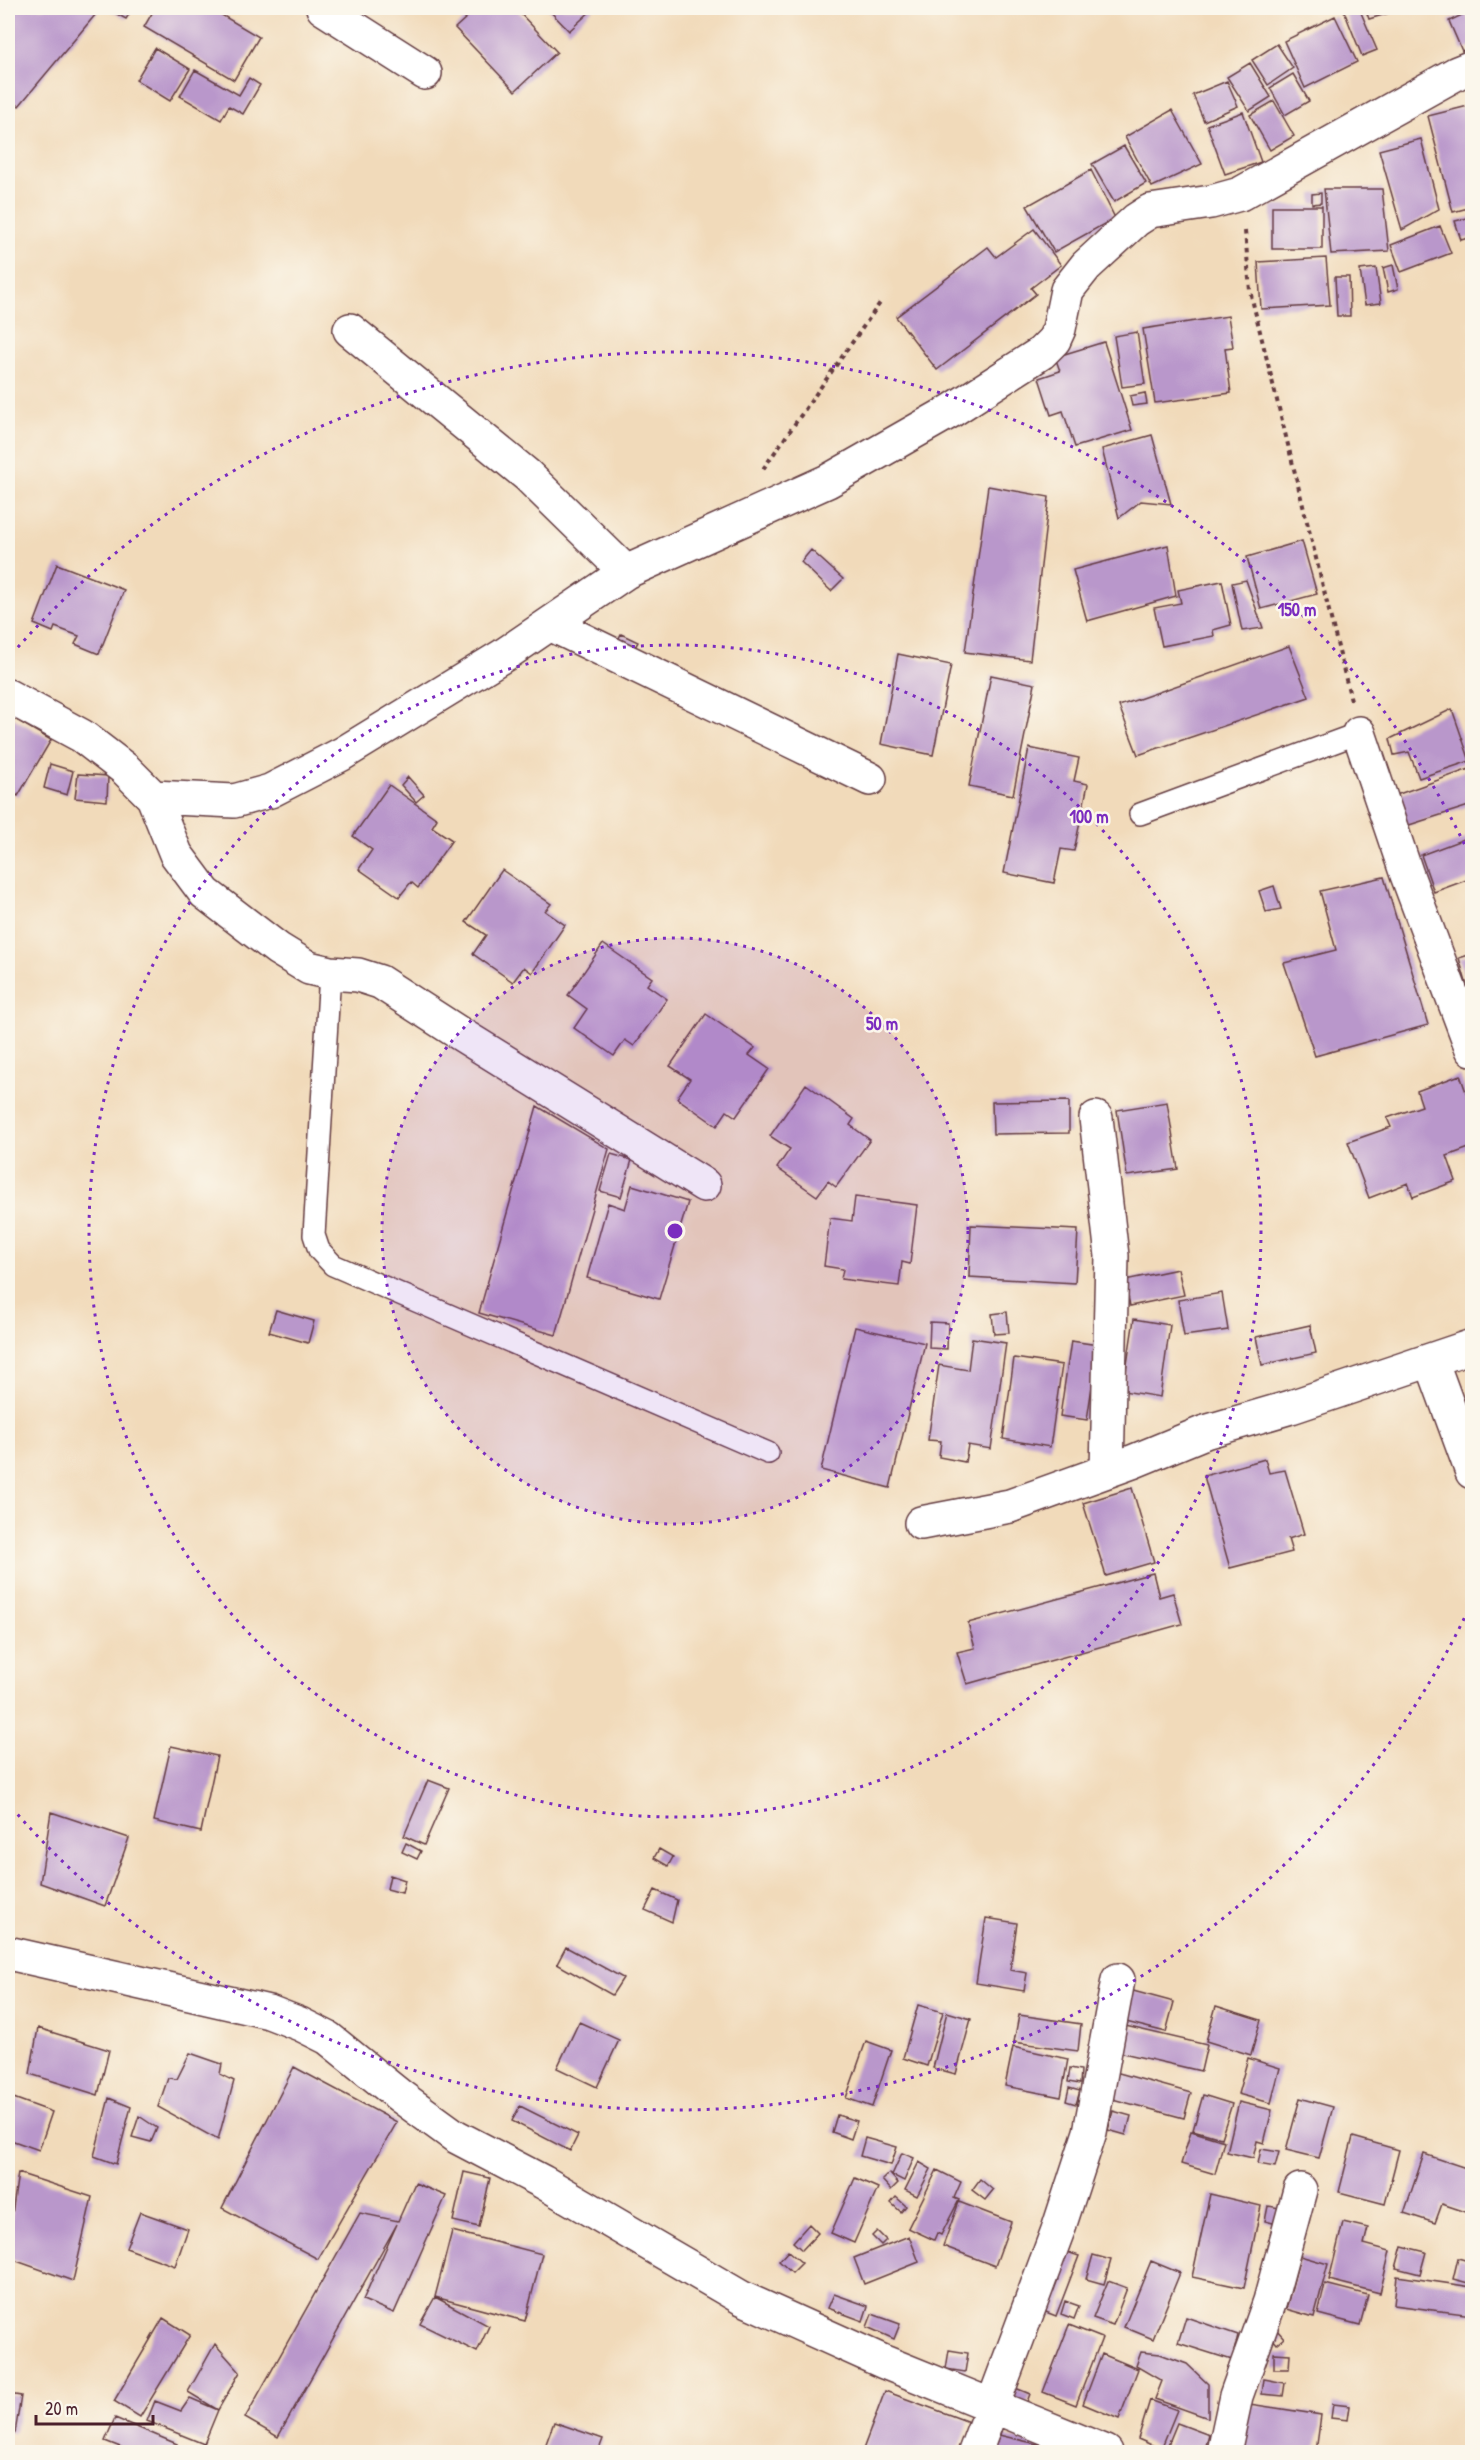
<svg xmlns="http://www.w3.org/2000/svg" width="1480" height="2460" font-family="'Patrick Hand',sans-serif">
	<style>
		.building { fill: #b997cb }
		.lines { fill: none; stroke-linecap: round; stroke-linejoin: round }
		.lane-casing { stroke: #633b40; stroke-width: 24 }
		.street-casing { stroke: #633b40; stroke-width: 36 }
		.path { stroke: #633b40; stroke-width: 4; stroke-dasharray: 4.5 4.5; stroke-linecap: butt }
		.lane { stroke: #fff; stroke-width: 21 }
		.street { stroke: #fff; stroke-width: 33 }
		.ring { fill: none; stroke: #7b2cbf; stroke-width: 3; stroke-dasharray: 3 6 }
		.centre { fill: #7b2cbf; stroke: #fbf7ec; stroke-width: 3 }
		.ring-label { font-size: 18px; text-anchor: middle; font-weight: bold; fill: #7b2cbf; stroke: #fbf7ec; stroke-width: 5; stroke-linejoin: round; paint-order: stroke }
	</style>
	<rect width="100%" height="100%" fill="#fbf7ec"/>
	<filter id="ink" filterUnits="userSpaceOnUse"><feTurbulence type="fractalNoise" baseFrequency=".0167" numOctaves="2"/><feDisplacementMap in="SourceGraphic" scale="12" xChannelSelector="R" yChannelSelector="G"/><feConvolveMatrix kernelMatrix="1 2 1 2 8 2 1 2 1" color-interpolation-filters="sRGB"/></filter>
	<filter id="wash" filterUnits="userSpaceOnUse"><feTurbulence type="fractalNoise" baseFrequency=".008" numOctaves="4" result="noise"/><feDisplacementMap in="SourceGraphic" scale="24" xChannelSelector="R" yChannelSelector="G"/><feGaussianBlur stdDeviation="1.35" result="paint"/><feColorMatrix in="noise" values="0 0 0 0 0 0 0 0 0 0 0 0 0 0 0 0 0 1.4 0 .05"/><feComposite in="paint" operator="in"/></filter>
	<g filter="url(#wash)">
		<rect width="100%" height="100%" fill="#f1daba"/>
		<g id="blocks">
			<path class="building" d="M8,8H101L19,106L8,97Z
				M106,8H133L126,19Z
				M155,8H210L259,37L234,80L144,27Z
				M477,8H515L557,52L515,91L455,28Z
				M547,8H594L569,31Z
				M1352,8H1359L1377,50L1362,56L1344,11Z
				M1365,8H1406L1369,19Z
				M1466,13L1472,28V46L1462,51L1449,21Z
				M1335,16L1357,62L1305,88L1284,41Z
				M1277,44L1293,68L1268,85L1252,60Z
				M155,48L190,69L170,101L136,80Z
				M1250,63L1271,97L1249,111L1227,77Z
				M195,70L239,95L249,78L260,85L243,114L229,106L221,120L180,96Z
				M1293,74L1309,101L1285,115L1270,88Z
				M1227,81L1238,106L1204,121L1193,95Z
				M1274,101L1294,136L1270,150L1250,115Z
				M1472,105V207L1453,212L1428,116Z
				M1172,110L1202,164L1152,187L1125,137Z
				M1243,112L1261,162L1225,174L1207,125Z
				M1421,139L1439,209L1402,230L1379,150Z
				M1124,146L1146,183L1114,202L1092,164Z
				M1091,170L1115,218L1054,252L1027,206Z
				M1324,189H1382L1389,251L1331,254Z
				M1321,193V203L1312,204V194Z
				M1272,206H1322V249H1272Z
				M1472,217V237L1461,240L1455,221Z
				M1440,226L1451,253L1401,272L1391,245Z
				M1034,229L1061,265L1031,288L1036,294L937,370L896,317L988,247L996,257Z
				M1326,258L1330,305L1261,309L1258,262Z
				M1393,265L1398,289L1388,292L1383,268Z
				M1376,268L1381,303L1365,305L1360,270Z
				M1335,277H1349L1350,316H1337Z
				M1228,316L1233,347L1225,348L1231,393L1155,403L1143,329Z
				M1137,332L1145,384L1122,387L1114,336Z
				M1104,342L1132,430L1075,447L1063,411L1051,415L1039,378L1060,371L1055,357Z
				M1145,393L1147,404L1132,406L1130,396Z
				M1152,435L1171,504L1141,501L1119,518L1102,449Z
				M988,486L1049,497L1030,660L965,652Z
				M1302,541L1317,594L1261,609L1247,557Z
				M1168,545L1176,596L1087,621L1073,570Z
				M811,550L843,579L831,591L801,562Z
				M57,564L124,590L99,654L75,644L79,636L55,627L53,632L34,624Z
				M1246,580L1263,628L1242,631L1232,583Z
				M1222,581L1231,625L1213,630L1214,636L1162,646L1154,608L1181,603L1178,590Z
				M621,634L638,642L631,654L615,646Z
				M1289,646L1309,697L1138,755L1119,706Z
				M898,654L951,665L933,755L881,744Z
				M991,675L1035,684L1013,795L969,786Z
				M1452,709L1470,761L1419,778L1409,752L1394,755L1390,739Z
				M8,715L51,740L18,796L8,790Z
				M1029,748L1079,758L1074,781L1088,784L1074,851L1061,849L1054,883L1004,873Z
				M50,764L73,771L67,795L44,788Z
				M1472,768V805L1406,826L1396,795Z
				M78,774L108,776L107,801L75,798Z
				M408,777L424,795L416,802L401,785Z
				M389,785L437,819L432,827L452,840L418,888L411,882L399,897L359,869L372,850L353,836Z
				M1472,836V878L1434,892L1421,855Z
				M502,870L551,904L545,911L565,925L532,973L524,967L513,982L473,954L486,935L466,922Z
				M1384,877L1428,1025L1315,1056L1284,963L1336,950L1320,891Z
				M1274,886L1281,909L1266,912L1259,891Z
				M603,944L652,978L647,985L667,999L634,1046L625,1040L614,1056L574,1028L587,1009L568,995Z
				M1472,954V995L1470,996L1459,958Z
				M706,1014L755,1048L749,1055L769,1069L736,1117L727,1111L717,1126L677,1098L690,1079L670,1066Z
				M1460,1075L1472,1109V1147L1447,1156L1456,1181L1413,1197L1408,1183L1369,1198L1348,1142L1391,1127L1387,1118L1422,1106L1417,1091Z
				M806,1084L854,1119L850,1125L870,1140L836,1187L828,1181L817,1196L777,1168L790,1149L770,1136Z
				M1069,1101V1133L993,1134L992,1102Z
				M1167,1102L1178,1169L1127,1176L1117,1110Z
				M537,1106L609,1149L556,1335L479,1313Z
				M611,1154L632,1160L621,1197L600,1191Z
				M632,1185L688,1202L659,1299L587,1278L608,1203L625,1209Z
				M855,1197L917,1205L910,1264L902,1262L899,1286L841,1279L843,1269L824,1266L830,1218L852,1221Z
				M971,1225L1078,1230L1075,1283L969,1277Z
				M1178,1269L1184,1295L1130,1306L1125,1280Z
				M1222,1293L1228,1330L1184,1336L1178,1300Z
				M276,1310L314,1321L308,1343L269,1332Z
				M1007,1312L1009,1333L994,1334L992,1314Z
				M1134,1319L1170,1325L1160,1397L1123,1391Z
				M930,1322L948,1323L947,1349L929,1348Z
				M1310,1325L1316,1353L1262,1365L1256,1337Z
				M855,1327L925,1343L890,1488L821,1470Z
				M972,1338L1006,1343L991,1449L968,1445L965,1462L939,1457L941,1441L928,1440L939,1365L968,1370Z
				M1071,1341L1098,1345L1087,1420L1060,1416Z
				M1014,1358L1062,1365L1050,1447L1003,1439Z
				M1265,1459L1269,1473L1285,1470L1304,1534L1288,1539L1292,1552L1230,1568L1204,1476Z
				M1132,1488L1154,1562L1106,1576L1083,1503Z
				M1153,1573L1159,1597L1173,1593L1182,1624L967,1684L957,1652L975,1648L968,1623Z
				M171,1746L217,1756L201,1832L154,1821Z
				M428,1780L449,1788L424,1845L404,1836Z
				M51,1812L129,1838L105,1906L40,1883Z
				M406,1843L421,1851L417,1859L402,1852Z
				M659,1849L673,1857L668,1866L654,1858Z
				M390,1875L405,1880L402,1893L387,1889Z
				M655,1890L677,1900L672,1922L645,1910Z
				M986,1918L1017,1923L1010,1970L1027,1973L1024,1991L976,1983Z
				M566,1947L623,1978L612,1995L557,1964Z
				M1122,1988L1174,2002L1166,2032L1114,2019Z
				M918,2005L943,2012L927,2066L903,2058Z
				M1216,2006L1261,2020L1251,2055L1206,2041Z
				M947,2012L971,2019L956,2074L933,2068Z
				M1019,2015L1081,2024L1078,2051L1014,2042Z
				M579,2022L619,2040L597,2087L557,2068Z
				M1117,2024L1207,2045L1201,2071L1110,2050Z
				M38,2028L109,2050L98,2095L30,2074Z
				M866,2041L891,2050L872,2107L846,2098Z
				M1013,2047L1068,2059L1061,2097L1005,2086Z
				M190,2053L222,2064L220,2074L234,2081L218,2140L158,2107L168,2078L177,2079Z
				M1248,2058L1280,2068L1271,2103L1238,2094Z
				M294,2067L397,2122L318,2259L222,2208Z
				M1070,2068L1081,2070L1080,2084L1068,2082Z
				M1108,2070L1191,2093L1184,2118L1101,2096Z
				M1069,2088L1080,2091L1076,2104L1066,2101Z
				M1203,2095L1232,2104L1221,2138L1193,2130Z
				M8,2096L52,2112L39,2150L8,2139Z
				M109,2098L131,2107L116,2164L94,2156Z
				M1300,2098L1333,2107L1319,2158L1286,2150Z
				M1239,2102L1272,2110L1264,2143L1257,2141L1253,2158L1227,2152Z
				M520,2106L578,2135L570,2151L512,2121Z
				M1113,2111L1131,2116L1126,2135L1108,2130Z
				M837,2115L857,2121L851,2139L832,2132Z
				M139,2116L157,2128L151,2142L132,2137Z
				M1191,2131L1224,2141L1215,2174L1181,2164Z
				M1353,2137L1399,2150L1385,2204L1339,2192Z
				M865,2138L897,2147L891,2165L860,2156Z
				M1261,2149L1279,2152L1275,2167L1258,2164Z
				M902,2153L914,2158L904,2181L892,2175Z
				M1424,2154L1472,2170V2202L1469,2213L1442,2204L1435,2223L1404,2213Z
				M919,2162L931,2169L917,2196L905,2190Z
				M937,2170L961,2182L954,2198L959,2200L941,2235L937,2233L934,2240L908,2228Z
				M464,2172L490,2178L479,2227L453,2221Z
				M18,2173L92,2197L73,2281L8,2258V2242Z
				M889,2173L898,2183L891,2190L882,2180Z
				M855,2178L878,2188L854,2243L831,2233Z
				M980,2179L993,2190L985,2200L972,2190Z
				M415,2183L446,2196L394,2313L363,2300L397,2224L278,2437L245,2418L360,2213L398,2221Z
				M1210,2194L1261,2206L1244,2288L1192,2277Z
				M896,2197L906,2206L901,2212L891,2203Z
				M959,2202L1011,2222L995,2266L943,2246Z
				M1268,2206L1280,2208L1277,2224L1265,2221Z
				M140,2212L188,2229L175,2266L126,2248Z
				M1343,2222L1368,2228L1364,2244L1390,2251L1380,2293L1329,2280Z
				M809,2224L818,2233L802,2250L793,2242Z
				M452,2231L542,2254L525,2321L435,2297L489,2326L477,2352L420,2324L435,2297Z
				M877,2231L886,2240L881,2245L872,2236Z
				M909,2236L919,2262L864,2284L854,2258Z
				M1402,2246L1426,2252L1420,2274L1396,2268Z
				M1055,2248L1079,2256L1056,2316L1033,2307Z
				M788,2251L802,2263L792,2273L779,2261Z
				M1093,2255L1111,2260L1104,2284L1086,2279Z
				M1300,2256L1328,2264L1314,2317L1286,2309Z
				M1458,2258L1472,2262V2284L1453,2279Z
				M1151,2261L1180,2273L1153,2339L1124,2327Z
				M1397,2276L1472,2287V2315L1394,2305Z
				M1108,2281L1127,2288L1113,2325L1093,2318Z
				M1325,2284L1368,2295L1360,2325L1318,2314Z
				M834,2294L868,2306L863,2321L828,2308Z
				M1065,2301L1079,2306L1074,2319L1061,2314Z
				M872,2314L900,2324L894,2339L867,2327Z
				M1186,2317L1238,2335L1232,2360L1178,2343Z
				M163,2318L190,2335L140,2417L114,2401Z
				M1069,2325L1102,2338L1076,2405L1043,2392Z
				M1276,2329L1284,2338L1277,2344L1269,2334Z
				M215,2344L240,2372L218,2410L188,2392Z
				M949,2350L968,2353L965,2372L946,2369Z
				M1141,2352L1160,2354L1187,2364L1208,2384V2418L1155,2399L1162,2381L1136,2366Z
				M1274,2353L1290,2354L1289,2369H1274Z
				M1102,2354L1138,2369L1119,2419L1083,2404Z
				M1264,2379L1285,2383L1283,2396L1262,2394Z
				M1008,2385L1030,2394L1025,2407L1003,2397Z
				M885,2391L969,2422L958,2452H862Z
				M8,2394L21,2396L15,2433L8,2432Z
				M190,2398L218,2410L204,2444L147,2421L155,2401L181,2411Z
				M1150,2400L1177,2410L1161,2449L1138,2439Z
				M1243,2403L1321,2415L1316,2452H1236Z
				M1333,2404L1350,2406L1348,2420L1331,2418Z
				M115,2418L177,2444L173,2452H133L105,2441Z
				M554,2422L603,2439L598,2452H543Z
				M1177,2423L1209,2435L1205,2449L1201,2452H1165Z
				M999,2435L1058,2449L1057,2452H993Z"/>
		</g>
	</g>
	<g filter="url(#ink)">
		<use href="#blocks" fill-opacity="0" stroke="#633b40" stroke-width="1.5"/>
		<g class="lines">
			<defs>
				<path id="lane" d="M1140,814L1359,733
					M330,973L314,1235L319,1250L333,1265L768,1453"/>
				<path id="street" d="M323,8L425,73
					M350,330L527,475L626,572
					M550,624L870,779
					M8,696L82,736L125,769L153,797L176,854L205,893L278,949L309,968L330,973L358,975L380,982L462,1035L704,1185
					M1359,733L1407,875L1472,1049
					M153,797L234,801L270,791L342,754L504,655L626,572L828,481L951,411L1041,353L1054,340L1059,329L1067,290L1086,266L1136,220L1150,211L1211,202L1240,194L1457,73L1472,67
					M1096,1118L1112,1256L1107,1471
					M1431,1360L1472,1472
					M921,1523L1010,1506L1132,1462L1205,1432L1291,1407L1472,1346
					M8,1953L269,2012L300,2024L328,2038L400,2096L455,2136L543,2182L742,2298L884,2362L1106,2452
					M975,2452L1058,2230L1090,2132L1118,1980
					M1224,2452L1236,2396L1270,2301L1300,2190"/>
			</defs>
			<use href="#lane" class="lane-casing"/>
			<use href="#street" class="street-casing"/>
			<path class="path" d="M1245,231L1250,291L1351,700
				M763,469L880,303"/>
			<use href="#lane" class="lane"/>
			<use href="#street" class="street"/>
		</g>
	</g>
	<circle cx="675" cy="1231" r="293" fill="#7b2cbf" fill-opacity=".12"/>
	<g class="ring">
		<circle cx="675" cy="1231" r="293"/>
		<circle cx="675" cy="1231" r="586"/>
		<path d="M1472 1602A879 879 0 0 1 12 1808M12 654A879 879 0 0 1 1472 860"/>
	</g>
	<circle cx="675" cy="1231" r="9" class="centre"/>
	<g class="ring-label">
		<text x="1297" y="616">150 m</text>
		<text x="1089" y="823">100 m</text>
		<text x="882" y="1030">50 m</text>
	</g>
	<rect width="1480" height="2460" fill="none" stroke="#fbf7ec" stroke-width="30"/>
	<path d="M36 2415v9h117v-9" fill="none" stroke="#4a1f2b" stroke-width="3"/>
	<text x="45" y="2415" font-size="18" fill="#4a1f2b" stroke="#fbf7ec" stroke-width="4.5" paint-order="stroke">20 m</text>
</svg>
